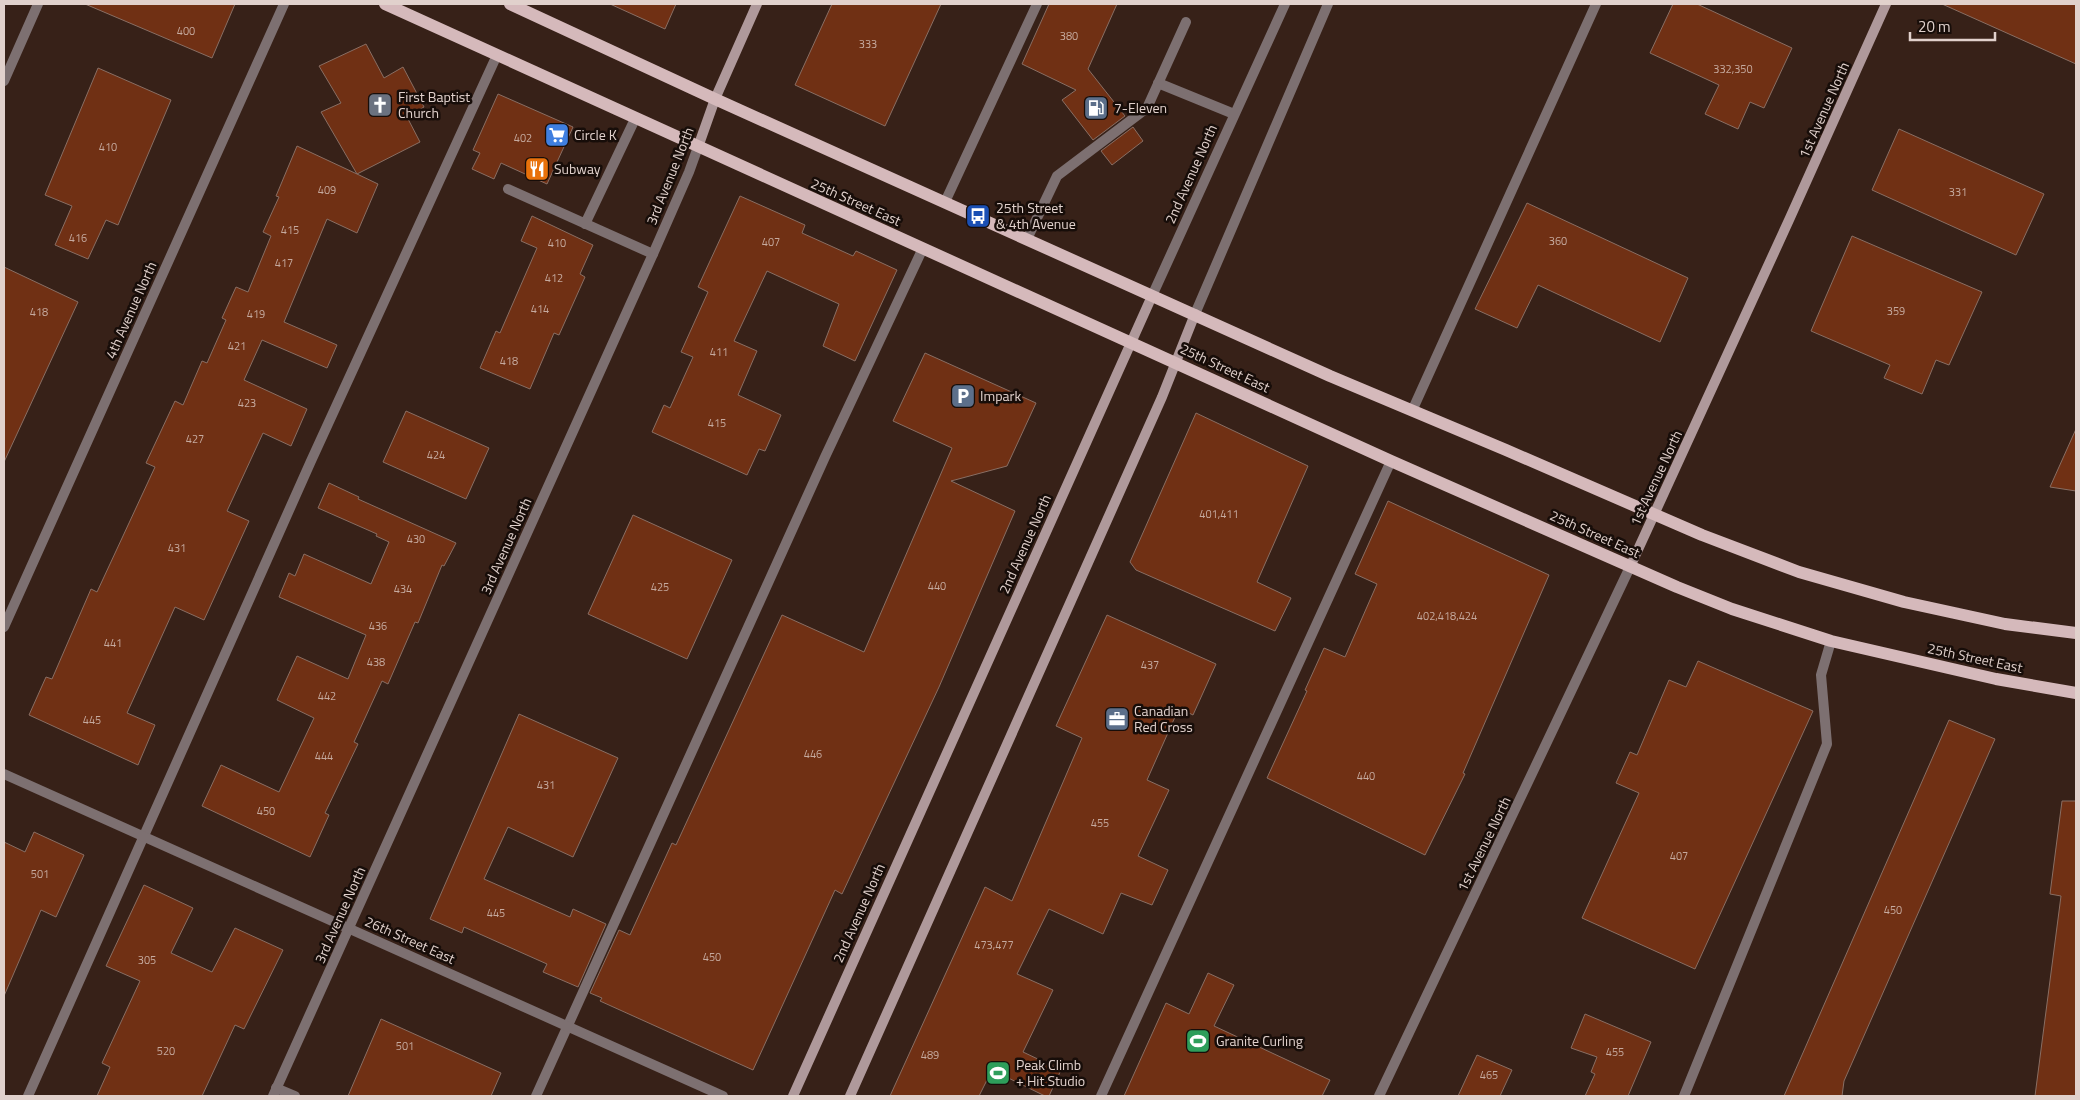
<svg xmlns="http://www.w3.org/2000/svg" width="2080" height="1100" font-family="'Titillium Web',sans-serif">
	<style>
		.building { fill: #703014; stroke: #896e63 }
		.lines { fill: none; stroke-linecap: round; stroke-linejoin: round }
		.service { stroke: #7d7071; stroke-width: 10 }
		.minor { stroke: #7d7071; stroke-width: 10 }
		.tertiary { stroke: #7d7071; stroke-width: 10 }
		.secondary { stroke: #af999b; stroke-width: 10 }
		.primary { stroke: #d5b9bb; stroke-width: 12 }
		.labels { text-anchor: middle; stroke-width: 5; stroke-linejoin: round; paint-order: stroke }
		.number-label { font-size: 11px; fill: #c5a99e }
		.poi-label { font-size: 14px; fill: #e1d1cc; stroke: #170d09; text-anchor: start }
		.street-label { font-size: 14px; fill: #e1d1cc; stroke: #170d09 }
	</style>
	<rect width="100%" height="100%" fill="#372118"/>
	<path class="building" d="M85,4H235L212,58Z
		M610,4H676L665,29Z
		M832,4H941L885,126L795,85Z
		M1049,4H1117L1088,69L1125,116L1093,140L1062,100L1076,90L1022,64Z
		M1673,4H1697L1792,48L1764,108L1750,102L1738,129L1705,114L1719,85L1650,53Z
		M1942,4H2076V64Z
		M366,44L384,78L403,67L424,107L407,117L420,142L357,174L378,184L357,233L327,219L284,322L337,345L327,368L262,340L244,380L307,409L291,446L263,433L227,511L249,521L204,620L175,607L127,713L155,725L138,765L29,715L46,677L52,679L91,589L97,592L155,467L146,463L175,401L183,405L202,361L207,363L226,320L222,318L236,287L248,292L271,236L263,232L279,197L276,196L297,146L357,174L321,112L341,103L319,66Z
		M98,68L171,100L118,225L106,220L88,259L55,245L72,206L45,195Z
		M498,94L573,127L547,184L501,163L494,179L472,169L480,153L473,150Z
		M1133,127L1143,141L1112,165L1101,151Z
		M1899,129L2044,194L2016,255L1872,190Z
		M740,196L805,225L802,233L853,256L856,251L897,270L855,361L823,346L839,304L767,271L734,341L757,351L738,395L781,415L765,451L759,449L747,475L652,432L664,405L670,408L693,357L681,352L708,292L698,287Z
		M1527,203L1688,278L1660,342L1538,285L1517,328L1475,309Z
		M532,216L593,245L580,274L585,277L559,335L554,333L530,389L480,368L496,331L500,333L537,248L521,241Z
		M1852,236L1982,292L1949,365L1936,360L1922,394L1884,378L1890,365L1811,331Z
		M4,267L78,302L4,462Z
		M925,353L1036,403L1007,466L951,481L1015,511L939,687L842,894L835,890L753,1070L600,1001L602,998L590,993L619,930L630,935L672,843L676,845L782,615L864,652L952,448L893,421Z
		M406,411L489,448L466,499L383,462Z
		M1196,413L1308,466L1257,582L1291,598L1275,631L1136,570L1130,562Z
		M2076,429V491L2050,487Z
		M329,483L359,497L358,499L456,543L444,566L442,565L418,623L415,622L388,684L382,681L354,742L358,744L325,813L329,815L310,857L202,806L221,765L279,792L314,718L277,700L297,656L348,679L366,635L279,597L289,573L295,576L304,554L371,584L389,542L376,536L377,534L318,508Z
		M1388,501L1549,575L1463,773L1465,774L1425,855L1267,778L1307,691L1305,690L1324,648L1345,657L1377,584L1355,574Z
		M633,515L732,560L687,659L588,614Z
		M1107,615L1216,664L1193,715L1179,708L1147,780L1169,790L1138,856L1168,870L1152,905L1121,893L1103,934L1049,909L1017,974L1053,990L1023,1052L1061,1070L1049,1096H1045L992,1070L979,1096H890L985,887L1012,901L1082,738L1056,726Z
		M1698,661L1813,711L1695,969L1582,918L1639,793L1616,783L1630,752L1637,755L1669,680L1686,687Z
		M519,714L618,758L573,857L508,827L484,879L570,917L573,909L606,924L578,987L543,972L547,964L464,927L462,933L430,919Z
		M1949,720L1995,739L1844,1081L1842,1096H1784Z
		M2062,801H2076V1096H2035L2061,896L2050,894Z
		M34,832L84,855L56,917L41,910L4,996V842L25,852Z
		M144,885L193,908L171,953L212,972L235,928L283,950L244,1029L235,1025L202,1096H97L110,1067L102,1063L140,981L106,966Z
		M1208,973L1234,985L1214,1026L1330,1080L1322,1096H1124L1166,1003L1189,1014Z
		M1585,1014L1651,1042L1628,1096H1585L1595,1074L1591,1072L1597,1057L1571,1048Z
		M381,1019L501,1073L491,1096H348Z
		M1477,1055L1512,1070L1500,1096H1458Z"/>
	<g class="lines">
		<path class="service" d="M4,81L38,4
			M1158,83L1234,114
			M508,189L653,254
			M945,202L1037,4
			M585,224L635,119
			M1027,239L1057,176L1147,108L1186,22
			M1412,411L1596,4
			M276,1088L295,1096
			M28,1096L311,461L497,55
			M536,1096L825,457L923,248
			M1101,1096L1391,461
			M1684,1096L1827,744L1821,675L1831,641"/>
		<path class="minor" d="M4,627L284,4
			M4,774L723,1096"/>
		<path class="tertiary" d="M1152,296L1285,4
			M1195,314L1328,4
			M273,1096L653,254L689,172L698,147
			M1379,1096L1630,567"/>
		<path class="secondary" d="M698,147L715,99L757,4
			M1630,567L1789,220L1886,4
			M793,1096L1152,296
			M850,1096L1162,397L1195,314"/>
		<path class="primary" d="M385,4L1391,461L1677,587L1732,609L1831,641L1996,679L2076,693
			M510,4L715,99L1330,376L1506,450L1702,535L1799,572L1904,602L2005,624L2076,633"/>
	</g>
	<defs>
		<symbol id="church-square" viewBox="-11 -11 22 22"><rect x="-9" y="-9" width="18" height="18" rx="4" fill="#6b7280" stroke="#170d09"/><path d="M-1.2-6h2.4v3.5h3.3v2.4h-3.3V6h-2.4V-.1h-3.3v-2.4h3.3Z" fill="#fff"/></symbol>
		<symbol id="fuel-square" viewBox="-11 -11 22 22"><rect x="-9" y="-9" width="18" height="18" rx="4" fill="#5c6f8a" stroke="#170d09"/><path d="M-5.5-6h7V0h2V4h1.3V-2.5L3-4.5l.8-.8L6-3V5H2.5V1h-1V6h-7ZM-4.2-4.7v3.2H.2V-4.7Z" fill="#fff"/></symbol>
		<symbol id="supermarket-square" viewBox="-11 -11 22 22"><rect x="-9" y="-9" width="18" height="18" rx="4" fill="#3f7fe0" stroke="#170d09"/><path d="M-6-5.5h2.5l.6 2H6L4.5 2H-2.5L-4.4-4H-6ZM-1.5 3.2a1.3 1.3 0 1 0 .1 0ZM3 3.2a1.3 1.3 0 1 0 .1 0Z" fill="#fff"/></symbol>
		<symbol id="restaurant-square" viewBox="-11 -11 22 22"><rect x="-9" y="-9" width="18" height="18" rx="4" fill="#e8710a" stroke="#170d09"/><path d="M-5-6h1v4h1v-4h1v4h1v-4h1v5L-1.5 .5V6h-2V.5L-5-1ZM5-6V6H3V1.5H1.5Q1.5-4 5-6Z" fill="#fff"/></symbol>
		<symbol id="bus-square" viewBox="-11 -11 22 22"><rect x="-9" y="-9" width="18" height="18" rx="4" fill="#1a4fb4" stroke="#170d09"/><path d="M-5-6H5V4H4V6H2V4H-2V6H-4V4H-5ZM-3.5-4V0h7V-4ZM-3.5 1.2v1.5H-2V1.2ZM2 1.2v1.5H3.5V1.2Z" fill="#fff"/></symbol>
		<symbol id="parking-square" viewBox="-11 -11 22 22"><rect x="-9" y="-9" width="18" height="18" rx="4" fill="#5c6f8a" stroke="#170d09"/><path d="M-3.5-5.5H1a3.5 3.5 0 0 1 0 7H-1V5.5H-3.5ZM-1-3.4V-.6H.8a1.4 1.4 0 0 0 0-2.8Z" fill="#fff"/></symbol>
		<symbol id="office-square" viewBox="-11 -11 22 22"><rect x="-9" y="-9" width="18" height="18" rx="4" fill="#5c6f8a" stroke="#170d09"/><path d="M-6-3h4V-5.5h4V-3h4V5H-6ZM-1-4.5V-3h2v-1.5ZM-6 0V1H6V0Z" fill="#fff"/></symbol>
		<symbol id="stadium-square" viewBox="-11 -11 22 22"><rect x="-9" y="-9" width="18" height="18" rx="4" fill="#2e9e5b" stroke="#170d09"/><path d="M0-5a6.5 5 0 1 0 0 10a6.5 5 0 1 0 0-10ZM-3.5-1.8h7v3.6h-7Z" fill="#fff"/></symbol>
	</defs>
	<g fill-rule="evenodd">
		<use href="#church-square" x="366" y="91" width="28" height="28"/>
		<use href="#fuel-square" x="1082" y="94" width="28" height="28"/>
		<use href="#supermarket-square" x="543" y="121" width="28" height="28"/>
		<use href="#restaurant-square" x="523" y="155" width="28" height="28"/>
		<use href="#bus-square" x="964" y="202" width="28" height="28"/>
		<use href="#parking-square" x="949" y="382" width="28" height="28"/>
		<use href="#office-square" x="1103" y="705" width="28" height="28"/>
		<use href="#stadium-square" x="1184" y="1027" width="28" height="28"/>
		<use href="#stadium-square" x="984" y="1059" width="28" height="28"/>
	</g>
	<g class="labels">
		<g class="number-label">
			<text x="186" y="35">400</text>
			<text x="1069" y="40">380</text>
			<text x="868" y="48">333</text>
			<text x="1733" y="73">332,350</text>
			<text x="523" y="142">402</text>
			<text x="108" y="151">410</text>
			<text x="327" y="194">409</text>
			<text x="1958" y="196">331</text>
			<text x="290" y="234">415</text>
			<text x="78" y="242">416</text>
			<text x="1558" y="245">360</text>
			<text x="771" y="246">407</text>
			<text x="557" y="247">410</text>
			<text x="284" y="267">417</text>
			<text x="554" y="282">412</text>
			<text x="540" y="313">414</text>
			<text x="1896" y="315">359</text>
			<text x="39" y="316">418</text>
			<text x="256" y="318">419</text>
			<text x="237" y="350">421</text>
			<text x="719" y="356">411</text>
			<text x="509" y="365">418</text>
			<text x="247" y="407">423</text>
			<text x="717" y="427">415</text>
			<text x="195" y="443">427</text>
			<text x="436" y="459">424</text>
			<text x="1219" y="518">401,411</text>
			<text x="416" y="543">430</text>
			<text x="177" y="552">431</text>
			<text x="937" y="590">440</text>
			<text x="660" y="591">425</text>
			<text x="403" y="593">434</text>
			<text x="1447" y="620">402,418,424</text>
			<text x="378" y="630">436</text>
			<text x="113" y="647">441</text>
			<text x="376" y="666">438</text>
			<text x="1150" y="669">437</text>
			<text x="327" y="700">442</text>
			<text x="92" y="724">445</text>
			<text x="813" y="758">446</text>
			<text x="324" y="760">444</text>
			<text x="1366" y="780">440</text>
			<text x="546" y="789">431</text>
			<text x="266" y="815">450</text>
			<text x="1100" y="827">455</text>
			<text x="1679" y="860">407</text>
			<text x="40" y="878">501</text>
			<text x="1893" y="914">450</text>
			<text x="496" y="917">445</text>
			<text x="994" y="949">473,477</text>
			<text x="712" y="961">450</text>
			<text x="147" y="964">305</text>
			<text x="405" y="1050">501</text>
			<text x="166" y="1055">520</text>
			<text x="1615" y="1056">455</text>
			<text x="930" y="1059">489</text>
			<text x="1489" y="1079">465</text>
		</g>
		<g class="poi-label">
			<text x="398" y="102">First Baptist<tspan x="398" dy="16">Church</tspan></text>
			<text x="1114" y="113">7-Eleven</text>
			<text x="574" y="140">Circle K</text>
			<text x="554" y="174">Subway</text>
			<text x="996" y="213">25th Street<tspan x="996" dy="16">&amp; 4th Avenue</tspan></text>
			<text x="980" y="401">Impark</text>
			<text x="1134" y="716">Canadian<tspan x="1134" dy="16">Red Cross</tspan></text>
			<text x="1216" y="1046">Granite Curling</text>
			<text x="1016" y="1070">Peak Climb<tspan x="1016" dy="16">+ Hit Studio</tspan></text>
		</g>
		<g class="street-label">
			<text transform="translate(1824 110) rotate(-66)" y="5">1st Avenue North</text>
			<text transform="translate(1191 174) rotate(-66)" y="5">2nd Avenue North</text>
			<text transform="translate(670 176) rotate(-68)" y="5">3rd Avenue North</text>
			<text transform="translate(856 202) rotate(24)" y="5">25th Street East</text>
			<text transform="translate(131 310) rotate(-66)" y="5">4th Avenue North</text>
			<text transform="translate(1225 368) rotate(25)" y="5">25th Street East</text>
			<text transform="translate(1656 478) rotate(-65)" y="5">1st Avenue North</text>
			<text transform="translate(1595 534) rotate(24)" y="5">25th Street East</text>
			<text transform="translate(1025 544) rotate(-66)" y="5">2nd Avenue North</text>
			<text transform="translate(506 546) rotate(-66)" y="5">3rd Avenue North</text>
			<text transform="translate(1975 658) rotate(12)" y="5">25th Street East</text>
			<text transform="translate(1484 844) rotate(-64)" y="5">1st Avenue North</text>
			<text transform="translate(859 913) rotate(-66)" y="5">2nd Avenue North</text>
			<text transform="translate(340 915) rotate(-66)" y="5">3rd Avenue North</text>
			<text transform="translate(410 940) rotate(24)" y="5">26th Street East</text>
		</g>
	</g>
	<rect width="2080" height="1100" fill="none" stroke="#e1d1cc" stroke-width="10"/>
	<path d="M1910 32v8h85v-8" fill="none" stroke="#e1d1cc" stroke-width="2.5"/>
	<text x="1918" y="32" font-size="15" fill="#e1d1cc" stroke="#170d09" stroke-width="4" paint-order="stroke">20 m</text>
</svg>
